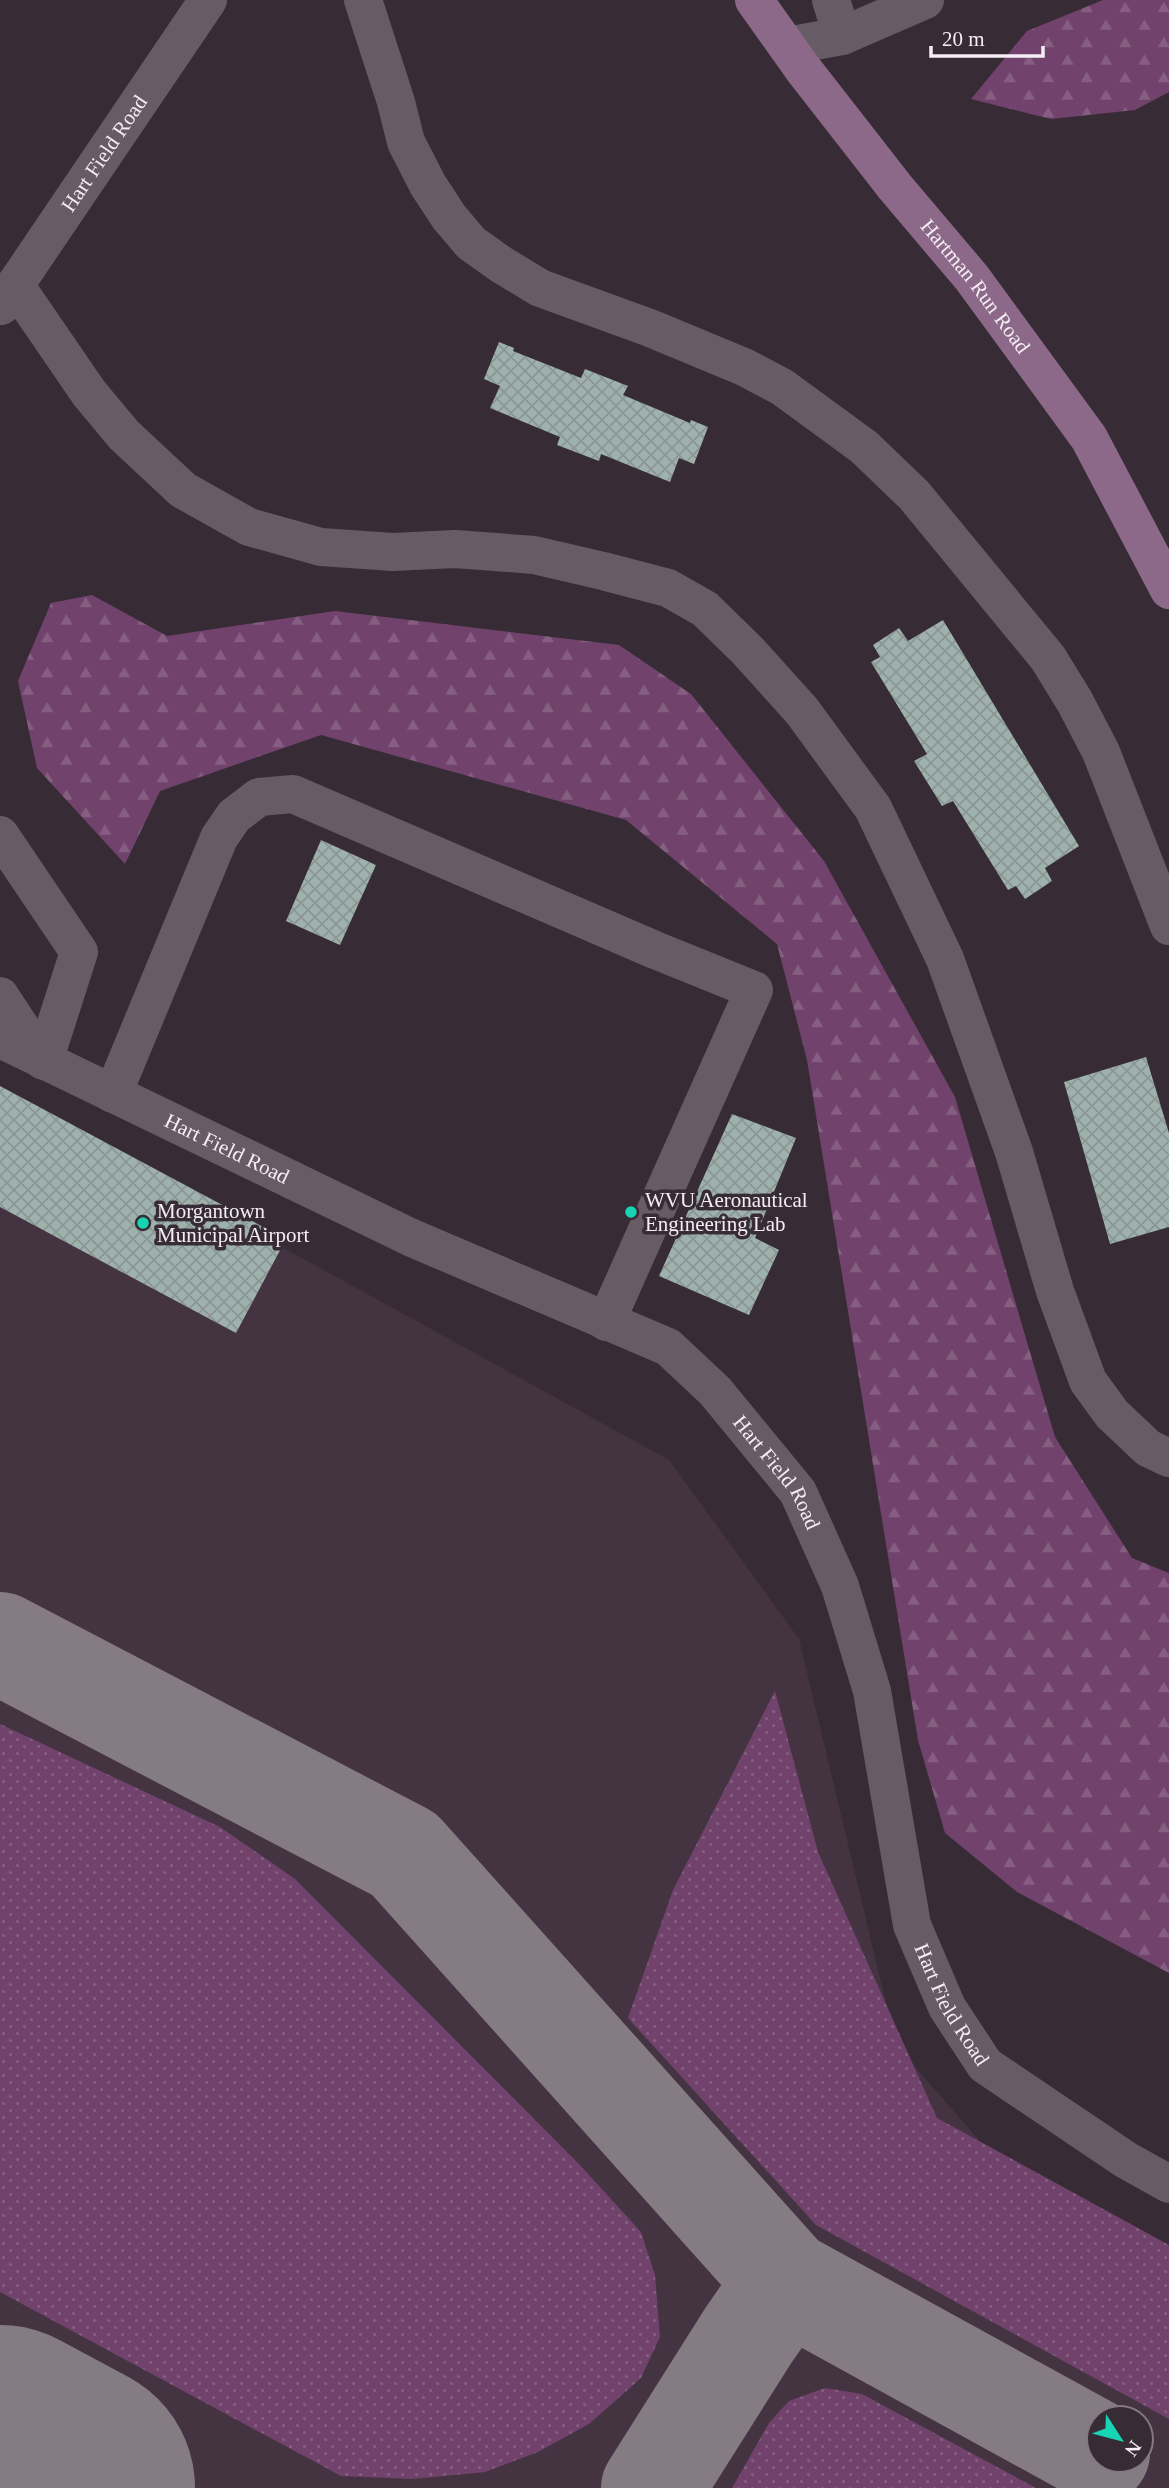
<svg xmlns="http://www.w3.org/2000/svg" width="1169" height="2488" font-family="Georgia,serif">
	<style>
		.built { fill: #443442; fill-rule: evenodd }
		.grass { fill: url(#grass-dots) }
		.forest { fill: url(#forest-firs) }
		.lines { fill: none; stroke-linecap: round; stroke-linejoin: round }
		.taxiway { stroke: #847b83; stroke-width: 102 }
		.runway { stroke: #847b83; stroke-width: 252 }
		.building { fill: url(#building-cross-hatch) }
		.minor { stroke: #675b66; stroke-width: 38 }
		.major { stroke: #8d6989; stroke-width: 38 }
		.poi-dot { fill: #17d5b3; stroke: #372c35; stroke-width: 2.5 }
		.labels { text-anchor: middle; stroke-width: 7; stroke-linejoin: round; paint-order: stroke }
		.street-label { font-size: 21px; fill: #f4edf3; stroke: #372c35 }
		.poi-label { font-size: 21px; fill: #f4edf3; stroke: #372c35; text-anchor: start }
	</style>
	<defs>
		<pattern id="grass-dots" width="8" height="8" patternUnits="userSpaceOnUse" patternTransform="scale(1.75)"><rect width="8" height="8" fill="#70426c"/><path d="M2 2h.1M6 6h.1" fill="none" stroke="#855e81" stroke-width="1.8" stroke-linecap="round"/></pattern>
		<pattern id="forest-firs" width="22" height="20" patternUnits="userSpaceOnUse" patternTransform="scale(1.75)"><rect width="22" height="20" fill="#70426c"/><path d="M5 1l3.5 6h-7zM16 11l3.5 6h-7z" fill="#855e81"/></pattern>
		<pattern id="building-cross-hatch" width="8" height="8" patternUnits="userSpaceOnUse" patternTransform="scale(1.75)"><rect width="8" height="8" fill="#9fb1ac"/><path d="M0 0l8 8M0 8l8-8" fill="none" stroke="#8a9693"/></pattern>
	</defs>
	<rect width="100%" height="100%" fill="#372c35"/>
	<path class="built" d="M0,1092L669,1460L799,1639L896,2045L985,2147L1169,2253V2488H0ZM1099,2418H1141V2460H1099Z"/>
	<path class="grass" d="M775,1691L818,1852L937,2118L1169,2245V2419L816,2225L628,2018L673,1890Z
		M0,1724L220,1827L295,1879L580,2165L641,2232L655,2275L660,2337L641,2378L589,2424L538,2452L485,2472L413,2479L341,2476L0,2292Z
		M825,2388L862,2394L1036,2488H732L769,2423L789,2401Z"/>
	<path class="forest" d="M1103,0H1169V92L1135,110L1051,119L971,99L1027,31Z
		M92,595L167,636L335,611L619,645L691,694L824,861L955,1097L1055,1437L1132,1558L1169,1573V1973L1017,1892L945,1833L918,1740L807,1060L777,944L626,820L321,735L160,791L125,864L37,768L18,681L51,603Z"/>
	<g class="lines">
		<path class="taxiway" d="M0,1643L404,1854L786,2281L1099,2453
			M652,2488L748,2336L786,2281"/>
		<path class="runway" d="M0,2451L69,2488"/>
	</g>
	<path class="building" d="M499,342L514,348L513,351L581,378L585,369L628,386L623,395L690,423L691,420L708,427L694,464L679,458L670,482L601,454L599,461L557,445L560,437L490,408L500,386L484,379Z
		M943,620L1079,846L1045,868L1052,881L1025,899L1016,886L1008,890L953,801L942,806L914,761L927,754L871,662L880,657L873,645L899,628L908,641Z
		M321,840L376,865L340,945L286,921Z
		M1146,1057L1169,1133V1227L1110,1244L1064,1082Z
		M0,1086L286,1239L236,1333L0,1207Z
		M732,1114L796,1138L755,1238L779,1250L749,1315L659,1276Z"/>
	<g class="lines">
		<g class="minor">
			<path d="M363,0L396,102L406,142L428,185L449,217L471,243L502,265L540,288L650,328L744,367L782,387L864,447L914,495L1048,658L1075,702L1101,752L1169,926"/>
			<path d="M831,0L842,36"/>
			<path d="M787,46L842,36L925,0"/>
			<path d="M15,285L89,393L124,435L183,490L249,527L321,547L393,552L455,549L534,555L603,571L668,588L705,609L748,651L802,711L873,808L945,959L1014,1152L1055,1291L1088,1381L1112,1414L1148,1448L1169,1458"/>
			<path id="s1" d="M1,306L208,0"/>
			<path d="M0,835L79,952L44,1061"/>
			<path d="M0,996L42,1060"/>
			<path id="s2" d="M0,1039L412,1238L668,1347L715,1391L798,1492L840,1586L872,1691L912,1925L947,2007L985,2065L1126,2160L1169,2184"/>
			<path d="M113,1094L219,838L234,816L259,797L293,794L655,950L754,990L606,1322"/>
		</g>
		<path class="major" id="s3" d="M754,0L803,69L895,187L972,278L1089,438L1169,590"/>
	</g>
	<g class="poi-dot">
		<circle cx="631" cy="1212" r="7"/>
		<circle cx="143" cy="1223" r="7"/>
	</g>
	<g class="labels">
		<g class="street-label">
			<text dy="7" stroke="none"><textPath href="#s1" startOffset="184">Hart Field Road</textPath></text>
			<text dy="7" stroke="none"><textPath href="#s3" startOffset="362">Hartman Run Road</textPath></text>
			<text dy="7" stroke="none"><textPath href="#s2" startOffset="252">Hart Field Road</textPath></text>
			<text dy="7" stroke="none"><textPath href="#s2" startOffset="903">Hart Field Road</textPath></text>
			<text dy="7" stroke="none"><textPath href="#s2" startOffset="1470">Hart Field Road</textPath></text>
		</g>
		<g class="poi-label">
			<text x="645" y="1207">WVU Aeronautical<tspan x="645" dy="24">Engineering Lab</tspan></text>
			<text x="157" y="1218">Morgantown<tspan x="157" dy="24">Municipal Airport</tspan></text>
		</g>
	</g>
	<g transform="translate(1120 2439) rotate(126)"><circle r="33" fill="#372c35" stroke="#837981" stroke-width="2"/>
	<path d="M0-5L12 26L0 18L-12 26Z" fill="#17d5b3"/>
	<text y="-10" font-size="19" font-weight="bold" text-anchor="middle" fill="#f4edf3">N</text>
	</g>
	<path d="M931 46v10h112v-10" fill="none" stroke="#f4edf3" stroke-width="3.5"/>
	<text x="942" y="46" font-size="21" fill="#f4edf3" stroke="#372c35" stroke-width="5" paint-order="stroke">20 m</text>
</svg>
